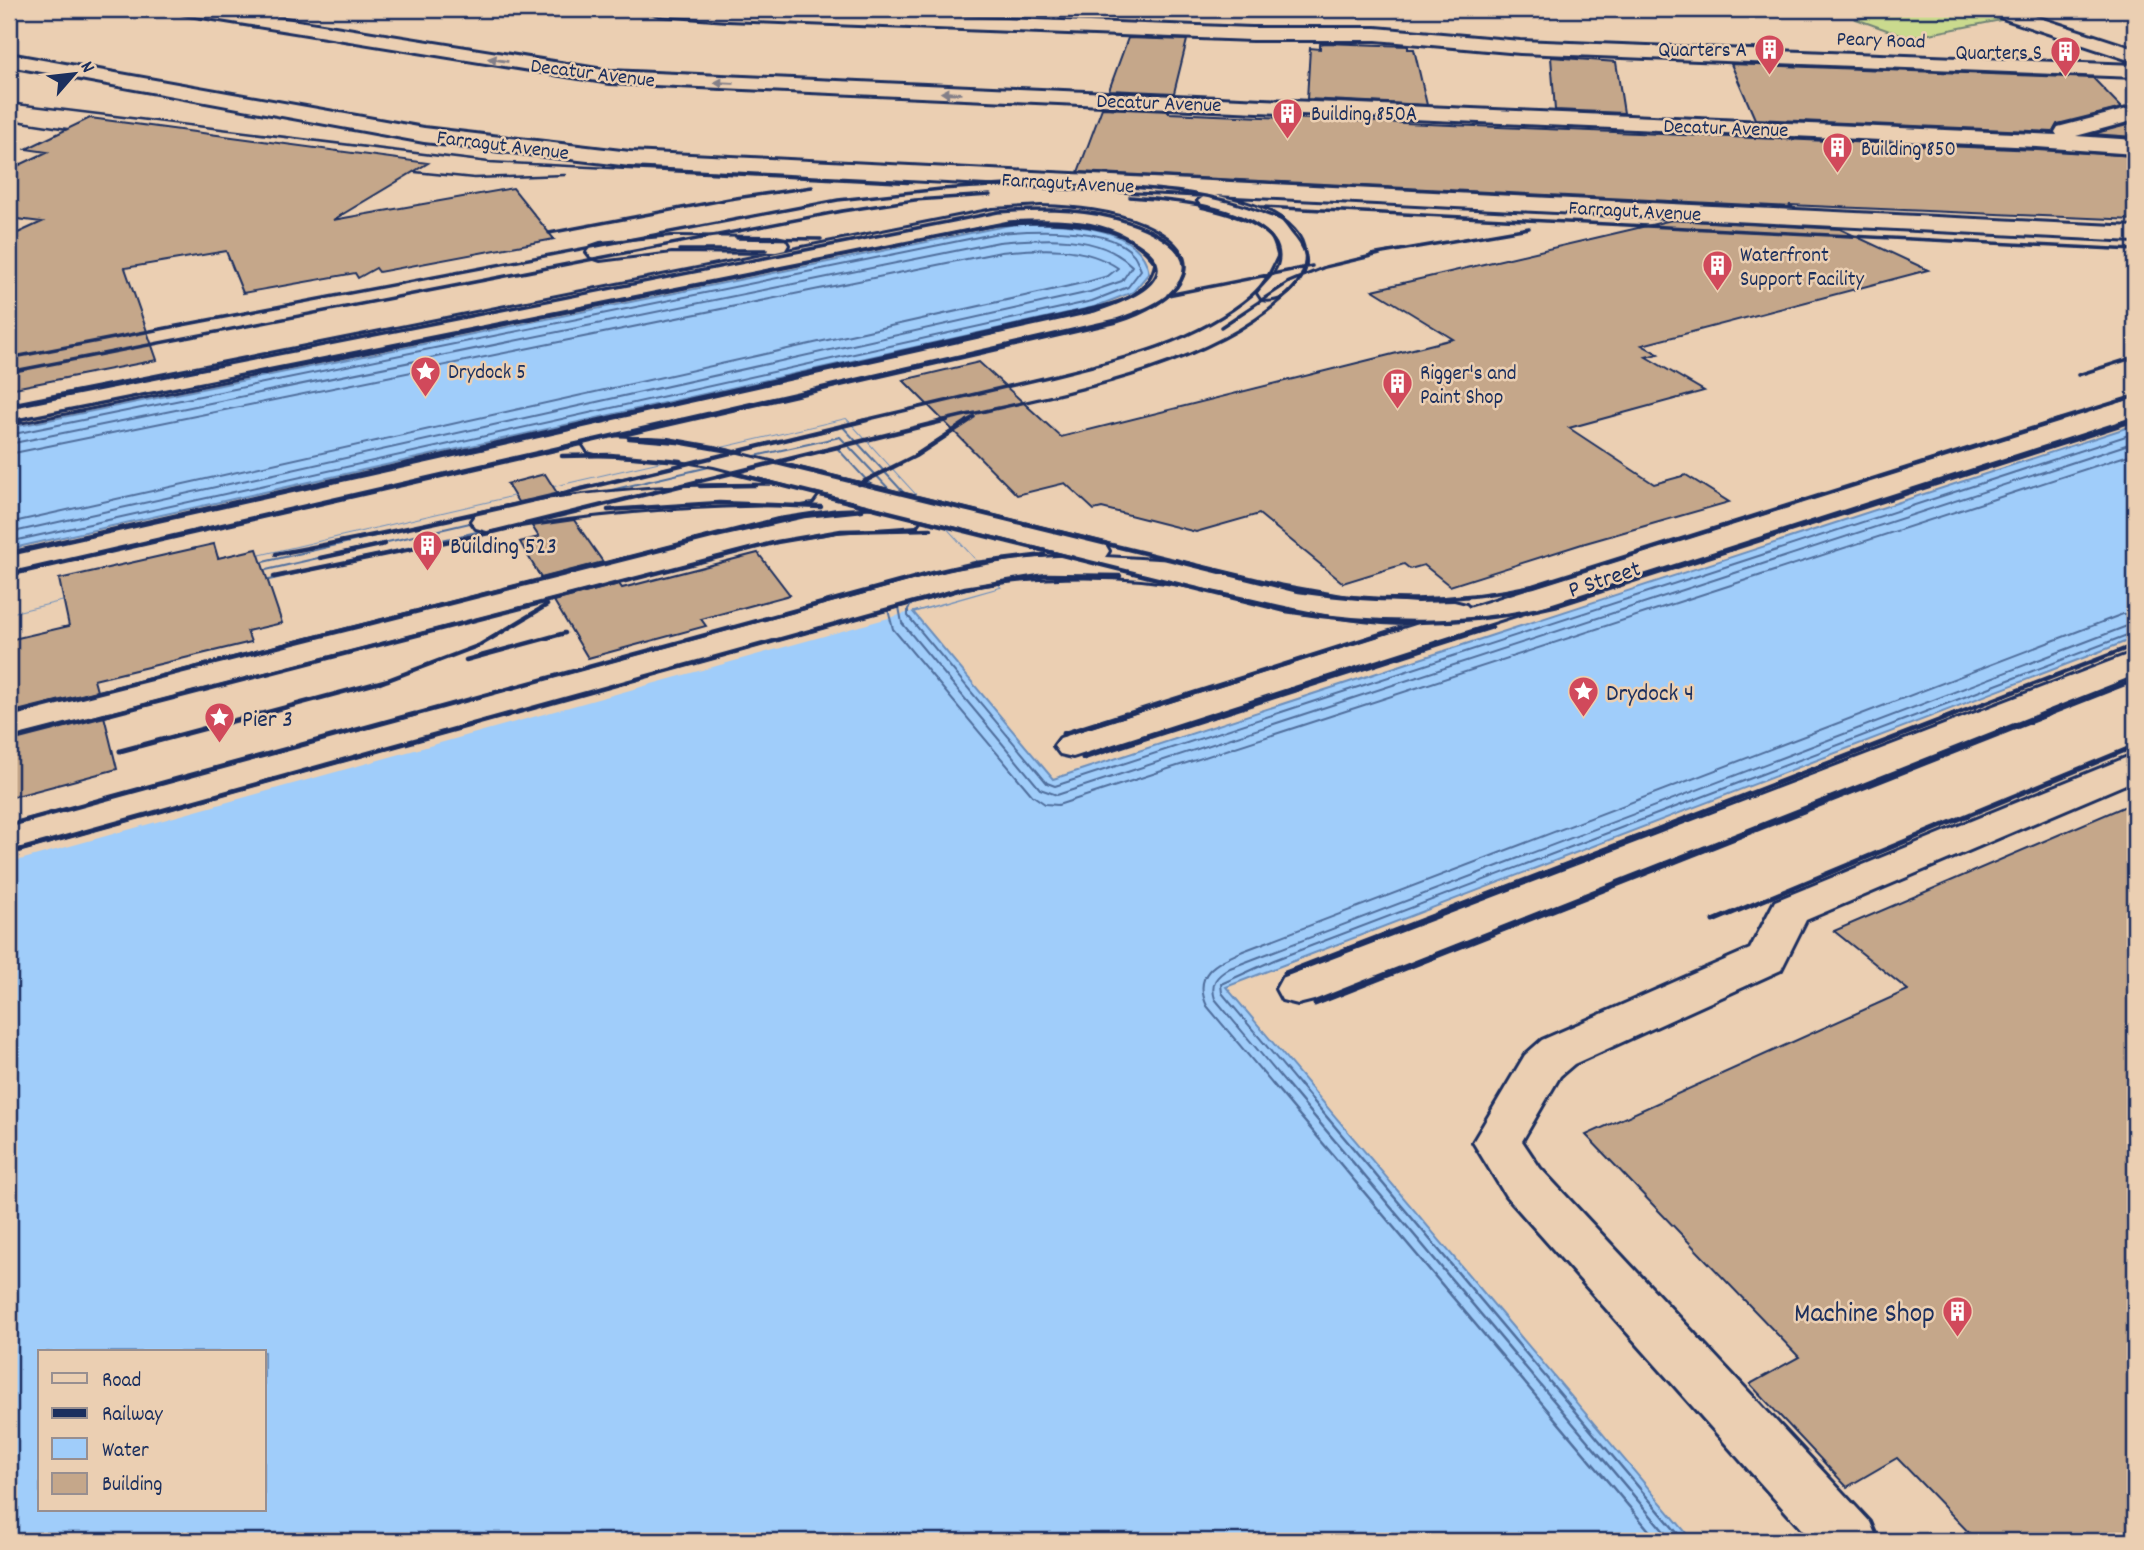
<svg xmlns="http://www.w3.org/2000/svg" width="2144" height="1550" font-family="Dekko,sans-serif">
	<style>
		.green { fill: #cada8e; stroke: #728476; stroke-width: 2 }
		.water { fill: #a0cdfa; stroke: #6b8ebc; stroke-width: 2; fill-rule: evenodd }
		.pier { fill: #ebcfb2 }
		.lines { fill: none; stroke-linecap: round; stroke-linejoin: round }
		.shore-far1 { stroke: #506e9c; stroke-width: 2 }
		.shore { stroke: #506e9c; stroke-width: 2.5 }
		.building { fill: #c5a78a; stroke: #1b2f5e; stroke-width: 2 }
		.minor-casing { stroke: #1b2f5e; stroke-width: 6 }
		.minor { fill: #ebcfb2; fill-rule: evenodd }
		.rail-far3 { stroke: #1b2f5e; stroke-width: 2.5 }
		.rail-far2 { stroke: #1b2f5e; stroke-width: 3.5 }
		.rail-far1 { stroke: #1b2f5e; stroke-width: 4.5 }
		.rail { stroke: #1b2f5e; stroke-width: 5 }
		.oneway { fill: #837f88 }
		.labels { text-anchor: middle; stroke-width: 5; stroke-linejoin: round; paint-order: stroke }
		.far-street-label { font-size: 21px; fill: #1b2f5e; stroke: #ebcfb2 }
		.far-poi-label { font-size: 21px; fill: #1b2f5e; stroke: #ebcfb2; text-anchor: start }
		.poi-label { font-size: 24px; fill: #1b2f5e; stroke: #ebcfb2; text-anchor: start }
		.street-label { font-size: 24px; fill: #1b2f5e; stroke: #ebcfb2 }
		.near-poi-label { font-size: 28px; fill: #1b2f5e; stroke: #ebcfb2; text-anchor: end }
	</style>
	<rect width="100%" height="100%" fill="#ebcfb2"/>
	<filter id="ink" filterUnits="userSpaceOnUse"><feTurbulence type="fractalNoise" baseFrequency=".0143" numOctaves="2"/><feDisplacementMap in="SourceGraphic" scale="14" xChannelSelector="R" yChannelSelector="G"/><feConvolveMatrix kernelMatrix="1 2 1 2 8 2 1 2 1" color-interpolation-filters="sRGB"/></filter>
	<g filter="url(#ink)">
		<path class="green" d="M1910,9H1976L2006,19L1909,38L1856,19Z"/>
		<path class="water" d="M1015,224C1055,223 1141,222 1149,273L1133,292L1094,307L9,549V428Z
			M846,419L1000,587L913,612L1053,779L2135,425V638L1226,987L1693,1541H9V614ZM40,1352H264V1510H40Z"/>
		<path class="pier" d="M846,419L1000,587L9,863V614Z"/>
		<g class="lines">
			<path class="shore-far1" d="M9,435L998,233C1033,230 1110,225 1134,255C1137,259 1139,266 1141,270L1128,287L1092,301L9,542
				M9,444L999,242C1042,238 1099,233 1132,266L1122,281L1090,292L9,533
				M736,452L843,427L904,493
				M9,454L1001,252C1040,248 1084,245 1118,268L1108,276L1087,282L9,523
				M755,456L840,437L889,489
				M777,462L837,448L871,485
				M607,491L709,467
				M559,493L687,463
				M263,562L475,513
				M266,570L470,523
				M269,580L481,531
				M970,588L912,604L908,609V616L1047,783L1055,786L2135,433
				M899,607L902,623L1040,789L1057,795L2135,442
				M888,610L893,629L1032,795L1045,804L1058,805L2135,453
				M1274,1086L1207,1006C1192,973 1216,963 1243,951L2123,614L2135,613
				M1288,1086L1215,999C1210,983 1216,976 1230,968L2135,623
				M1300,1086L1222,993L1221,984L1274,960L2135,632"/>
			<path class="shore" d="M1273,1084L1658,1541
				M1287,1084L1672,1541
				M1299,1084L1684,1541"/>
		</g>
		<path class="building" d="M1128,38L1187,40L1174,93L1109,90Z
			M1325,43L1408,46V49H1414L1427,105L1307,99L1310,48L1320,49V44Z
			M1551,57L1616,62L1624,113L1555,110Z
			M1731,64L2093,78L2122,108L2057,124L2053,132L1755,119Z
			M1102,108L1169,111V113L2037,150L2135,156V220L1789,205L1793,207L1078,172Z
			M90,118L428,163L333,220L513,188L554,239L379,272L376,268L358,278L355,273L243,293L226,251L125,268L157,360L9,389V237L42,222L9,218V170L47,152L26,149Z
			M2135,123V137L2092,134Z
			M1672,220L1840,229L1928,270L1642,345L1658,354L1646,357L1704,391L1569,428L1654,484L1686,475L1729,502L1582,544L1450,586L1424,565L1410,569L1404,564L1343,583L1259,514L1196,532L1102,508L1094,510L1065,483L1017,495L903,380L979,362L1061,437L1453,339L1373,290Z
			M545,474L559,496L518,502L507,484Z
			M574,520L603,562L541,578L520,542L539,537L532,526Z
			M214,544L218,558L257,549L282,623L247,631L251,642L94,680L97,691L9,713V640L69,626L59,579Z
			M758,553L790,595L701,619L706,626L588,658L554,601L619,584L622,588Z
			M104,716L117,769L9,798V740Z
			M2135,802V1541H1977L1897,1458L1847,1487L1750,1384L1799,1357L1586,1135L1908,990L1834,931Z"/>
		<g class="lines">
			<defs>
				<path id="minor" d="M180,9H223L610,71L2057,135L2055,132L2058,127L2135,107V120L2076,136L2135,140V154L2037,147L610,83L189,15L182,13Z
					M651,9H739L1252,28H1376L1520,41L2135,65V77L1520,53L1376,40H1252L727,20L660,15L653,13Z
					M1985,9H2012L2135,49V62L1987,13Z
					M9,54L424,128L630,152L2135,227V241L1215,195C1243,202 1275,209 1294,231C1318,257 1294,306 1262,299L1258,293C1265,283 1278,274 1280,262C1287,225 1227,212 1202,206L1198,201L1206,195L630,166L424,142L9,66Z
					M1041,207C1075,208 1111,211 1143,225C1221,260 1173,304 1116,321L610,437L668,440L714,448L1105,544L1109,551L1105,557L1175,561L1279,586L1347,598L1417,603L1454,602L1466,605L1469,608L2135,398V416L1073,757L1060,754L1054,746L1060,738L1422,623C1345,625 1272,601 1197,587C1120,572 1041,574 964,587L9,852V826L949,571L1023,559L1075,556L921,518L916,525L837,531L779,540L9,738V716L778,520L837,511L887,509L814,491L817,495L812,502L801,504C695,504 591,511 487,531L476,528L471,521L476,514C578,489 687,485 792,486L714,466L668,458L599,454L588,451L584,445L586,442L9,574V554L1101,308C1119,303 1142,297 1154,281C1175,254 1121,232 1102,228C1066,219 1029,221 993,224L9,424V406L993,210Z
					M672,237L776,238L785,240L788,245L785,250L776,252L672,251L600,260L591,257L587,252L591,247L600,244Z
					M2135,652V675L1314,1000L1298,1004L1282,1000L1276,989L1282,978Z
					M2135,754V780L1806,920L1781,970L1574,1064L1560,1076L1522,1141L1540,1168L1870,1522L1878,1541H1812L1506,1196L1473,1142L1525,1055L1542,1040L1750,949L1775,901Z"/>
			</defs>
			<use href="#minor" class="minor-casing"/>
			<use href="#minor" class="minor"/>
			<path class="rail-far3" d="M9,103L489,162L908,183
				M9,120L67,129
				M415,172L474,178L565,175
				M974,187L1092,185L1135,187"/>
			<path class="rail-far2" d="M1262,207L2135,250
				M549,233L729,199L812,187
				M737,238L821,239
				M679,250H766
				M1371,255L1529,228
				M1168,295L1312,266
				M1221,327L1289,282L1325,267L1380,254
				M9,358L838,200L941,189L1007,185
				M9,372L842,211L915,200L990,195
				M2078,375L2135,357
				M9,407L998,212C1036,209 1074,208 1111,217C1143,225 1215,252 1170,294C1156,307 1135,313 1117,320L675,421
				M12,421L1010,222C1061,219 1122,218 1155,263C1149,294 1121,302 1094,311L601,421
				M860,421C917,408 974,394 1031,381C1105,363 1191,347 1252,295C1265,284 1271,271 1278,256C1276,249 1275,241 1270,236C1239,205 1172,200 1130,197
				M940,421C1047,396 1198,374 1282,299C1305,279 1316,262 1296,237C1291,232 1287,224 1282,220C1277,217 1268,215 1262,212C1212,192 1159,189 1106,185
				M967,421L974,417
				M2054,421L2135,396
				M2131,421L2135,420"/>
			<path class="rail-far1" d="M9,422L21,420
				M629,438L678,442L729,451
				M562,456L610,455L680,461
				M777,463L1299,591C1379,603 1454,603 1533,586L2060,420
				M732,473L1286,611C1379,626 1466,627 1558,605L2135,420
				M859,484L915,456L970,420
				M700,486L756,485
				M608,510L719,503L821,507
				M9,554L609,420
				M276,554C475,518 671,467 867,420
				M320,558L385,544
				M9,574L682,420
				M274,577L489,533L947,420
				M466,660L565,633
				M380,683L480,645L547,605
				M9,715L711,537L804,516L862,510
				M103,716L777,542L841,531L931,529
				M253,716L388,680
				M409,716L932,573L976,563L1044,555
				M504,716L965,588L1046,575L1120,576
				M1121,716L1400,628
				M1215,716L1492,627
				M1951,716L2135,645
				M2044,716L2135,680"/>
			<path class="rail" d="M9,715L13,714
				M1063,734L1126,714
				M9,740L110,714
				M120,751L259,714
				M1083,758L1220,714
				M9,825L415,714
				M9,853L510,714
				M1713,921L2135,746
				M1285,973L1956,714
				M1315,1004L2049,714"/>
		</g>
		<defs><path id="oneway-solid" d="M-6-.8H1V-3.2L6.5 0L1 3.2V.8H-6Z" transform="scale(1.75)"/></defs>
		<g class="oneway">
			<use href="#oneway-solid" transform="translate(498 60) rotate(-171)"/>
			<use href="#oneway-solid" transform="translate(724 83) rotate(-178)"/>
			<use href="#oneway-solid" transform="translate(951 93) rotate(-178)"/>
		</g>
	</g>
	<defs>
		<symbol id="building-pin" viewBox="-11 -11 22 30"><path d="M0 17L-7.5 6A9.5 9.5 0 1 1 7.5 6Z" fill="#d1495b" stroke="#ebcfb2"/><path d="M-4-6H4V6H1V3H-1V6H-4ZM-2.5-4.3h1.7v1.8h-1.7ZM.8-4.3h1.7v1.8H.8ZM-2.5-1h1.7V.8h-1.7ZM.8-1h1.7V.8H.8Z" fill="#fff"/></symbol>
		<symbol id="sight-pin" viewBox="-11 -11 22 30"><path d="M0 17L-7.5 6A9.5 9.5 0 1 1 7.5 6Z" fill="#d1495b" stroke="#ebcfb2"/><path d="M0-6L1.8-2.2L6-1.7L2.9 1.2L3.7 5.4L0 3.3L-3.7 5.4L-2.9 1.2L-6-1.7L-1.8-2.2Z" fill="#fff"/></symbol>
	</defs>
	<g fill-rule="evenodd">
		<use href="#building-pin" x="1752" y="32" width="35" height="47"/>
		<use href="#building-pin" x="2048" y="34" width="35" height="47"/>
		<use href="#building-pin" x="1270" y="96" width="35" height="47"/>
		<use href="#building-pin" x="1820" y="130" width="35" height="47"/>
		<use href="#building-pin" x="1700" y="248" width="35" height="47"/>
		<use href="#sight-pin" x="408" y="354" width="35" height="47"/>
		<use href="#building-pin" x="1380" y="366" width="35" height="47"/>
		<use href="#building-pin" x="410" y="528" width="35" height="47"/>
		<use href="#sight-pin" x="1566" y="674" width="35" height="47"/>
		<use href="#sight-pin" x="202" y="700" width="35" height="47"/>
		<use href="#building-pin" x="1940" y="1294" width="35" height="47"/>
	</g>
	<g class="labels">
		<g class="far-street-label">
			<text transform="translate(1881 39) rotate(2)" y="7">Peary Road</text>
			<text transform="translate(593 72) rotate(7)" y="7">Decatur Avenue</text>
			<text transform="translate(1159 102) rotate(2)" y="7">Decatur Avenue</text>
			<text transform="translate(1726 127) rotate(2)" y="7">Decatur Avenue</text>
			<text transform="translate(503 144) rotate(7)" y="7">Farragut Avenue</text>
			<text transform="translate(1068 182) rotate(3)" y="7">Farragut Avenue</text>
			<text transform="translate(1635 210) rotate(3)" y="7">Farragut Avenue</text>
		</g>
		<g class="far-poi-label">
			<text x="1747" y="56" text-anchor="end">Quarters A</text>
			<text x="2042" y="59" text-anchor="end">Quarters S</text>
			<text x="1311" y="120">Building 850A</text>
			<text x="1861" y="155">Building 850</text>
			<text x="1740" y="261">Waterfront<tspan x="1740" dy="24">Support Facility</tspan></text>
			<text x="448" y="378">Drydock 5</text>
			<text x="1420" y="379">Rigger's and<tspan x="1420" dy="24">Paint Shop</tspan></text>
		</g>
		<g class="poi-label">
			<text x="450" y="553">Building 523</text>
			<text x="1606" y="700">Drydock 4</text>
			<text x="242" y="726">Pier 3</text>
		</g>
		<g class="street-label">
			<text transform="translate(1604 578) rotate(-18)" y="8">P Street</text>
		</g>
		<g class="near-poi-label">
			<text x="1935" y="1321">Machine Shop</text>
		</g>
	</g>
	<rect width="2144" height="1550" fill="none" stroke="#ebcfb2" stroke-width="35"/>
	<rect x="18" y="18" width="2109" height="1515" fill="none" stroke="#1b2f5e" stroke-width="2.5" filter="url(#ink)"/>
	<rect x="38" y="1350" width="228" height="161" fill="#ebcfb2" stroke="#988f90" stroke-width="2"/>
	<rect x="52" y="1373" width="35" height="10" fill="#ebcfb2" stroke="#988f90" stroke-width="2"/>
	<text x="102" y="1386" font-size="21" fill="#1b2f5e">Road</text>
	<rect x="52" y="1408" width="35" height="10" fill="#1b2f5e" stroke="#988f90" stroke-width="2"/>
	<text x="102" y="1420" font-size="21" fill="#1b2f5e">Railway</text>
	<rect x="52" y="1438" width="35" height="21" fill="#a0cdfa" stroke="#988f90" stroke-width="2"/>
	<text x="102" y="1456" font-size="21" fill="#1b2f5e">Water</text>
	<rect x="52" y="1473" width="35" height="21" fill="#c5a78a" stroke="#988f90" stroke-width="2"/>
	<text x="102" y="1490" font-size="21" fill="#1b2f5e">Building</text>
	<g transform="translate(74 74) rotate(62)" stroke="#ebcfb2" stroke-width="5" paint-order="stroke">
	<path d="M0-5L12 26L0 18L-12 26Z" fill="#1b2f5e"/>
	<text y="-10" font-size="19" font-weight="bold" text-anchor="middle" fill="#1b2f5e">N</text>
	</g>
</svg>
